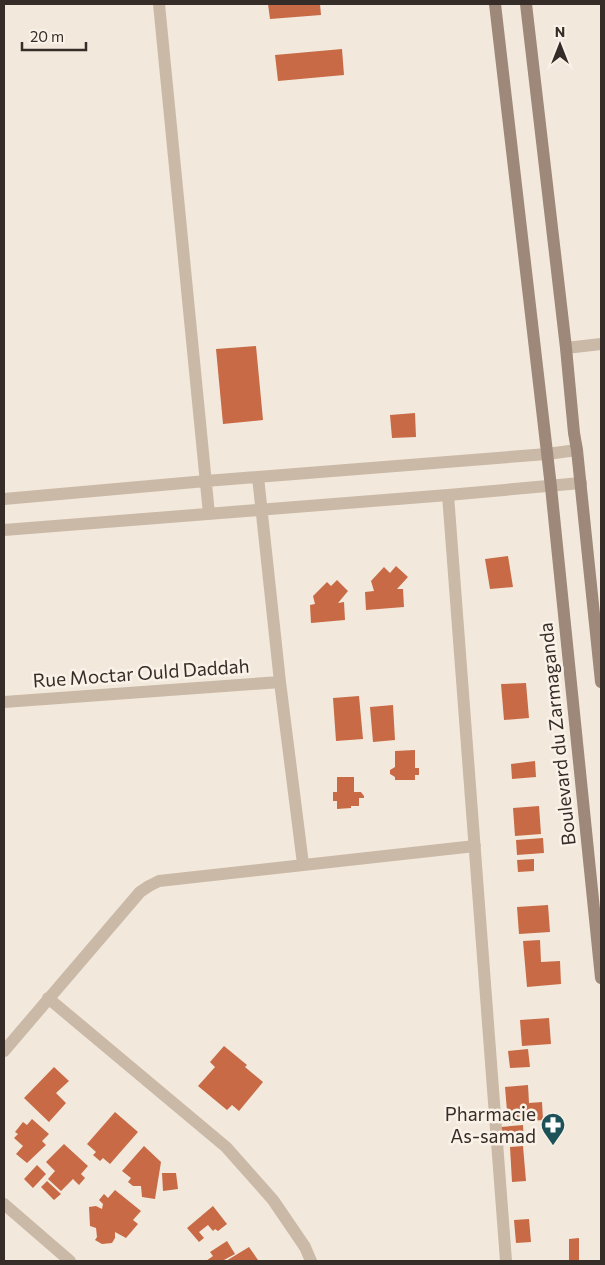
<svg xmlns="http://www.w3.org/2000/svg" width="605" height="1265" font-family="Commissioner,sans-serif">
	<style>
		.building { fill: #c76a45 }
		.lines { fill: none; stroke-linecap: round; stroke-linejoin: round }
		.street { stroke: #cbb9a7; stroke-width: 12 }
		.secondary { stroke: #9e8879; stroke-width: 12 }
		.labels { text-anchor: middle; stroke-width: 5; stroke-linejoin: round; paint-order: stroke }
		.street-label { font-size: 19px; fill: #372d28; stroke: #faf2e8 }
		.poi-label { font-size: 19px; fill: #372d28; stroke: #faf2e8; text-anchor: end }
	</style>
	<rect width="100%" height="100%" fill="#f2e9dc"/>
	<path class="building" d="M268,4H320L321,15L270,19Z
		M342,49L344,75L278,81L275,55Z
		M256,346L263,420L223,424L216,349Z
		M415,413L416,437L392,438L390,415Z
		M508,556L513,587L490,589L485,559Z
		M396,566L408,577L397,589H403L404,607L366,610L365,592L374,591L371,581L384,567L390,573Z
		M337,580L348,591L338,603L344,602L345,620L311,623L310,605L315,604L313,596L327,582L331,586Z
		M526,683L529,718L504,720L501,684Z
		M359,696L363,739L336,741L333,698Z
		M393,705L395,740L373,742L370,707Z
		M415,750V768H419V775H415V780H395V777L390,774V770L395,767V751Z
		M535,761L536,777L512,779L511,764Z
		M337,777H354V792H361L364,796V798H359V806H351V808L337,809V801H333V792H337Z
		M539,806L541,834L515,836L513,808Z
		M543,838L544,853L517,855L516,840Z
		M534,859V871L518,872L517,860Z
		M548,905L550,932L519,934L517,907Z
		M540,940L541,962L560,961L561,984L527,987L523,941Z
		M549,1018L551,1044L522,1046L520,1020Z
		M224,1046L247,1065L245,1067L263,1082L239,1111L232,1105L227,1110L198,1086L215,1067L210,1062Z
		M528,1049L530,1067L510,1068L508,1051Z
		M54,1067L69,1081L56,1093L66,1103L49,1122L24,1098Z
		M528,1085L529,1103L542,1102L543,1120L508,1123L505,1087Z
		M115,1112L138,1132L110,1164L103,1158L100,1161L93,1155L96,1152L87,1144Z
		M32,1119L49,1134L42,1141L46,1145L27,1163L16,1154L23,1146L14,1138L18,1134L15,1132L23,1122L27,1125Z
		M523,1125L524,1143L503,1145L501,1127Z
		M64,1144L88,1166L81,1174L85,1178L79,1185L73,1179L61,1191L48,1179L55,1171L46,1162Z
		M144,1146L161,1162L155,1199L142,1197L141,1186H133L128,1182L131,1178L122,1171Z
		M523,1146L526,1181L512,1182L510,1147Z
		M37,1165L46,1174L33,1188L24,1179Z
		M162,1173H176L178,1189L163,1191Z
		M47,1181L61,1194L54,1200L41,1187Z
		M115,1190L141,1211L133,1220L138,1224L126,1238L115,1232V1238L112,1243L102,1244L95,1240L97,1237L96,1228L90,1226L89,1207L96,1206L102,1209L103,1204L99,1200L104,1194L108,1198Z
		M213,1206L227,1224L218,1231L215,1229L213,1231L208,1225L199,1232L204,1238L199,1242L187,1228Z
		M529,1219L531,1242L516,1243L514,1220Z
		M579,1238V1261H569V1239Z
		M227,1241L235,1254L224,1260V1261H206L213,1256L210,1252Z
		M249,1247L258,1260L256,1261H226Z"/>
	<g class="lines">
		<path class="street" d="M159,4L209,514
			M566,348L601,344
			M258,477L280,682L303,864
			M448,495L506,1261
			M4,499L206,481L547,454L577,450
			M4,530L448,495L581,483
			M4,702L280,682
			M48,998L226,1147L273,1200L305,1247L311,1261
			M4,1051L140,892L149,886L159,881L475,846
			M4,1204L70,1261"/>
		<path class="secondary" d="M495,4L551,487L601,978
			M526,4L566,348L574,433L577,450L601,682"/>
	</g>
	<defs>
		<symbol id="pharmacy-pin" viewBox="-11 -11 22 30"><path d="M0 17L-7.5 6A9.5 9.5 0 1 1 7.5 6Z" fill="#1d5259" stroke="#faf2e8"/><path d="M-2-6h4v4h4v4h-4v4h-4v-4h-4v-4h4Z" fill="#fff"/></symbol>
	</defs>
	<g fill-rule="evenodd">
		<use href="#pharmacy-pin" x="539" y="1111" width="28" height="38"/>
	</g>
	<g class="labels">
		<g class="street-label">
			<text transform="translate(141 673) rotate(-4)" y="7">Rue Moctar Ould Daddah</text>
			<text transform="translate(557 734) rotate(-96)" y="7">Boulevard du Zarmaganda</text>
		</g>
		<g class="poi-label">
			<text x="536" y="1121">Pharmacie<tspan x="536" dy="22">As-samad</tspan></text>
		</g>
	</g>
	<rect width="605" height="1265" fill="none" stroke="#372d28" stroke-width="10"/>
	<g transform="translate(560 45)" stroke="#faf2e8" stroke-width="4" paint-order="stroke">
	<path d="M0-4L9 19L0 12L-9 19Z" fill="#372d28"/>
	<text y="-8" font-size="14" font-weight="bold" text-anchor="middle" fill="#372d28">N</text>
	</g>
	<path d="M22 42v8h64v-8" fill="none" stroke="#372d28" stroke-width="2.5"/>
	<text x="30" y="42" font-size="15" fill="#372d28" stroke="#faf2e8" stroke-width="4" paint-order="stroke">20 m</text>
</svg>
